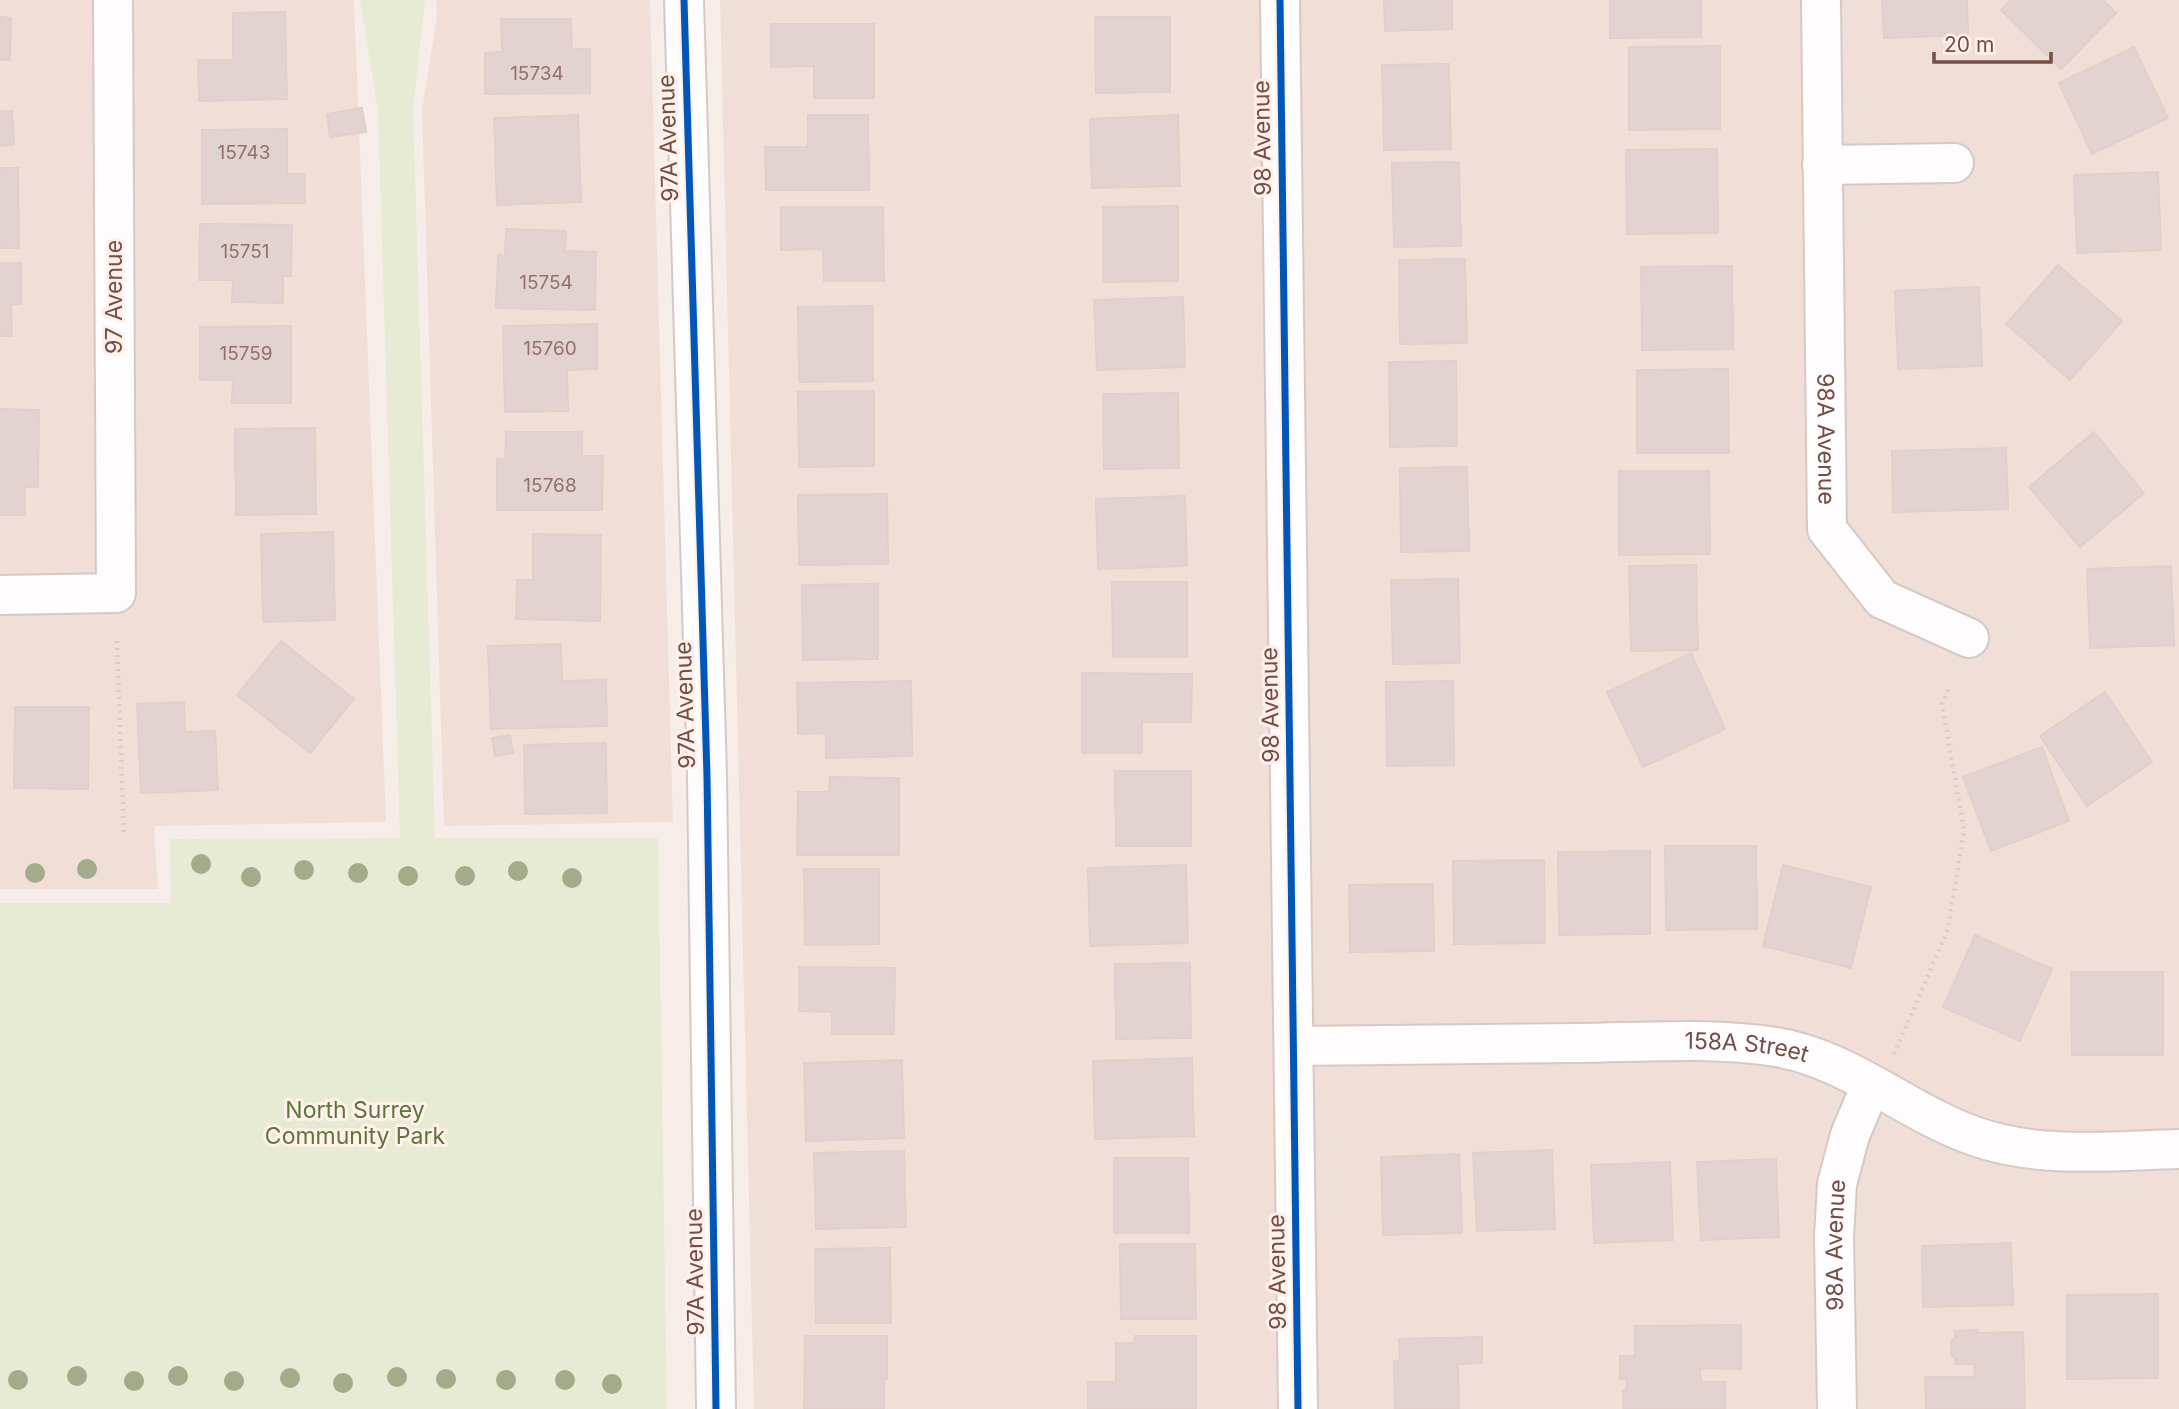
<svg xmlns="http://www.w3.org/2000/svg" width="2179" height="1409" font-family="Inter,sans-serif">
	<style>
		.residential { fill: #f1dfd7 }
		.green { fill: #e8ebd3 }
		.building { fill: #e3d3d0; stroke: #e0cfca; stroke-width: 2 }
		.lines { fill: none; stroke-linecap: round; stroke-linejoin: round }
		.street-casing { stroke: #d5c9c6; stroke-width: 42 }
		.path { stroke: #d8ccc9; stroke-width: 4.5; stroke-dasharray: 2 5; stroke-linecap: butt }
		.street { stroke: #fefcfc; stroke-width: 38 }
		.cycleway-casing { stroke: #fff1e9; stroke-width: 11 }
		.cycleway { stroke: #0057b8; stroke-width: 7 }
		.tree { fill: #a2ab8a }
		.labels { text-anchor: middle; stroke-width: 6; stroke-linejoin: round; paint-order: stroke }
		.number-label { font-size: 19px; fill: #92716c }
		.street-label { font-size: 23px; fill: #754d48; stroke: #fff1e9 }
		.park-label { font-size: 23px; fill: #5c753d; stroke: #fff1e9 }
	</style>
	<rect width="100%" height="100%" fill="#f7ede8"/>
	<path class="residential" d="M0,0H354L386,822L154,826L158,889H0Z
		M436,0H650L673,822L444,826L422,110L437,16Z
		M720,0H2179V1409H754Z"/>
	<path class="green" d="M360,0H425L413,109L435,838H658L667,1409H0V903H171L170,839L400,838L378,110Z"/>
	<path class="building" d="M1384,0H1452V29L1385,31Z
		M1610,0H1701V37L1610,38Z
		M1882,0H1967L1968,35L1884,38Z
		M2010,0H2103L2116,13L2061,69L2001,10Z
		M285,12L287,99L199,101L198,60H233V13Z
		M0,17L11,18L10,60H0Z
		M1095,17H1170V92L1096,93Z
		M501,19H571L572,49H590V93L485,94V53L502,52Z
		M771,24H874V98H814V66L771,67Z
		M1720,46V129L1629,130V47Z
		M2134,47L2168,118L2092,154L2059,83Z
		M1449,64L1451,149L1384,150L1382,65Z
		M362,108L366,132L330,137L327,114Z
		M0,111H12L14,145L0,146Z
		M578,115L581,202L497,205L494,118Z
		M808,115H868L869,190H766L765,147H808Z
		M1178,115L1180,186L1092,188L1090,119Z
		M287,129V174H305V203L202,204V130Z
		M1717,149L1718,233L1627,234L1626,150Z
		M1459,162L1461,246L1394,247L1392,163Z
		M0,168H18L19,248H0Z
		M2158,172L2161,250L2077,253L2074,175Z
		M1178,206V281L1103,282V207Z
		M781,207H883L884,281H824L823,249L781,250Z
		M200,224L292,225L291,276H283V303L232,302L233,280H199Z
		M506,229L566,231L565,251L596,252L595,310L496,308L498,255L505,256Z
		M1465,259L1467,343L1400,344L1399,260Z
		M0,263H21V304H11L12,336H0Z
		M2058,265L2122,321L2070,380L2006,324Z
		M1732,266L1733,349L1642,350L1641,267Z
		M1979,287L1982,366L1898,369L1895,291Z
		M1183,297L1185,367L1097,370L1094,300Z
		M873,306V381L799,382L798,307Z
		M597,324V369L567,370L568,411L505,412L503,326Z
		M291,326V403H232L233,380H200V327Z
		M1456,361L1457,446L1390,447L1389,362Z
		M1728,369L1729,453H1637V370Z
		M874,391V466L799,467L798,392Z
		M1178,393L1179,468L1104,469L1103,394Z
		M0,409L39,410L38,487H25V515H0Z
		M315,428L316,514L236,515L235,429Z
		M506,432H582V456H603L602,510H497V459L505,460Z
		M2094,432L2144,493L2080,547L2029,487Z
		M2006,448L2008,509L1893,512L1892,451Z
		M1467,467L1469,551L1401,552L1400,468Z
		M1619,471H1709L1710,554L1619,555Z
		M887,494L888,564L799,565L798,495Z
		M1185,496L1187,566L1098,569L1096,499Z
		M333,532L335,620L263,622L261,534Z
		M533,534L601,535L600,621L516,619L517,580H533Z
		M1696,565L1698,650L1631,651L1629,566Z
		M2171,566L2174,645L2090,648L2087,569Z
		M1458,579L1460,663L1393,664L1391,580Z
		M1112,582H1187V657H1113Z
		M878,584V659L803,660L802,585Z
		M281,641L354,699L310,753L237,695Z
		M561,644L562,681L606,680L607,726L491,729L488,646Z
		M1691,653L1725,729L1643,767L1607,692Z
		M1082,673L1192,674L1191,722H1142V753H1082Z
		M911,681L912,756L826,758V733L798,734L797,683Z
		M1453,681L1454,765L1387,766L1386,682Z
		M2105,692L2152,762L2087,806L2040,736Z
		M184,702L185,732L215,731L218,790L141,793L137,704Z
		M15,707H89L88,789L14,788Z
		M510,735L513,753L495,756L492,738Z
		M606,743L607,813L525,814L524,745Z
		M2042,747L2069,821L1991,851L1963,777Z
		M1115,771H1191V846H1116Z
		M830,777L899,778V855H797L798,792H829Z
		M1665,846H1756L1757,929L1666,930Z
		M1650,851V934L1559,935L1558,852Z
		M1544,860L1545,943L1454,944L1453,861Z
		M1186,865L1188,943L1090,946L1088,868Z
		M1783,865L1871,887L1851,968L1763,946Z
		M804,869H879V944L805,945Z
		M1433,884L1434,951L1350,952L1349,885Z
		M1975,935L2052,969L2020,1041L1943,1007Z
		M1190,963L1191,1038L1116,1039L1115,964Z
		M799,967L895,968L894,1034H832V1012L799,1011Z
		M2071,972H2163V1055H2072Z
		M1192,1058L1194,1136L1095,1139L1093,1061Z
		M902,1060L904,1138L806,1141L804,1063Z
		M1552,1150L1555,1229L1477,1231L1473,1153Z
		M904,1151L906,1227L816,1229L814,1153Z
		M1459,1154L1462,1233L1383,1235L1381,1157Z
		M1114,1158H1188L1189,1233H1114Z
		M1776,1159L1779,1237L1701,1240L1697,1162Z
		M1670,1162L1673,1240L1594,1243L1591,1165Z
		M2011,1243L2013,1305L1923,1307L1922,1246Z
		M1120,1244H1195L1196,1319H1121Z
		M890,1248L891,1323H816L815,1249Z
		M2158,1294V1378L2067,1379V1295Z
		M1741,1325V1369L1700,1368L1701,1382H1725V1409H1623V1391H1626L1627,1379H1620V1356H1635V1326Z
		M1978,1330V1333L2023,1332L2025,1409H1926L1925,1377H1975L1974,1364H1956L1955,1359L1951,1354V1342L1955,1337V1331Z
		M805,1336H887V1379H884V1409H804Z
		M1135,1336H1196V1409H1088V1382H1116V1343H1134Z
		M1482,1337V1363L1458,1364L1459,1409H1395L1394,1361L1400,1360L1399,1339Z"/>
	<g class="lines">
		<defs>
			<g id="street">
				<path d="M684,0L707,776L716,1409"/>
				<path d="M1280,0L1298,1409"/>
				<path id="s1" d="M1821,0L1827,529L1882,599L1969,638"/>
				<path d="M1822,165L1954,163"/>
				<path d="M0,595L116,593L113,0"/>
				<path id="s2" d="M1294,1046C1390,1045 1485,1044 1580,1043C1645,1042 1712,1037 1776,1047C1849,1059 1906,1112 1974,1136C2039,1159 2111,1151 2179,1149"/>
				<path id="s3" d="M1837,1409L1834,1237L1837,1184L1850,1135L1871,1085"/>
			</g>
		</defs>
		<use href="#street" class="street-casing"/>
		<path class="path" d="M117,641L124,837
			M1894,1054L1948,929L1964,830L1942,704L1948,689"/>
		<use href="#street" class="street"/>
		<defs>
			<path id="cycleway" d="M684,0L707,776L716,1409
				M1280,0L1298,1409"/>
		</defs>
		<use href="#cycleway" class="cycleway-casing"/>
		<use href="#cycleway" class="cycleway"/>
	</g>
	<g class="tree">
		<circle cx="201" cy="864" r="10"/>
		<circle cx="87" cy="869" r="10"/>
		<circle cx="304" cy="870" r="10"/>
		<circle cx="518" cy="871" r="10"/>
		<circle cx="35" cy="873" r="10"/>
		<circle cx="358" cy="873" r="10"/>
		<circle cx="408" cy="876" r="10"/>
		<circle cx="465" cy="876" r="10"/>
		<circle cx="251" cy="877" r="10"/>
		<circle cx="572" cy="878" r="10"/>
		<circle cx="77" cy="1376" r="10"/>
		<circle cx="178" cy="1376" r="10"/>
		<circle cx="397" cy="1377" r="10"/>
		<circle cx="290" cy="1378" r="10"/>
		<circle cx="446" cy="1379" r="10"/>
		<circle cx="18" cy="1380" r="10"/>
		<circle cx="506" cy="1380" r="10"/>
		<circle cx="565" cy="1380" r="10"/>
		<circle cx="134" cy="1381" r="10"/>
		<circle cx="234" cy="1381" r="10"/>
		<circle cx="343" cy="1383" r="10"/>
		<circle cx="612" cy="1384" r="10"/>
	</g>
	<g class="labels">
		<g class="number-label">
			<text x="537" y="80">15734</text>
			<text x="244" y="159">15743</text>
			<text x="245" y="258">15751</text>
			<text x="546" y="289">15754</text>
			<text x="550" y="355">15760</text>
			<text x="246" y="360">15759</text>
			<text x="550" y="492">15768</text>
		</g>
		<g class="street-label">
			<text transform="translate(668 138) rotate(-92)" y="8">97A Avenue</text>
			<text transform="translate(1262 138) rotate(-91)" y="8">98 Avenue</text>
			<text transform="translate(114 297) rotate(-90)" y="8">97 Avenue</text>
			<text dy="8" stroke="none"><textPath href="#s1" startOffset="439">98A Avenue</textPath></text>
			<text transform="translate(685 705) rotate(-92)" y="8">97A Avenue</text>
			<text transform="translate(1270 705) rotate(-91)" y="8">98 Avenue</text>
			<text dy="8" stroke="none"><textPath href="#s2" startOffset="453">158A Street</textPath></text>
			<text dy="8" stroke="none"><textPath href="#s3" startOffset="164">98A Avenue</textPath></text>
			<text transform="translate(695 1272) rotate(-91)" y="8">97A Avenue</text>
			<text transform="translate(1277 1272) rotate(-91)" y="8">98 Avenue</text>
		</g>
		<g class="park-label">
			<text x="355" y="1118">North Surrey<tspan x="355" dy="26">Community Park</tspan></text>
		</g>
	</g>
	<path d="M1934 52v10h117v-10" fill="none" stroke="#754d48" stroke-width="3.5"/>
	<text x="1944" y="52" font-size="21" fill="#754d48" stroke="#fff1e9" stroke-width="5" paint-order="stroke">20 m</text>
</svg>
